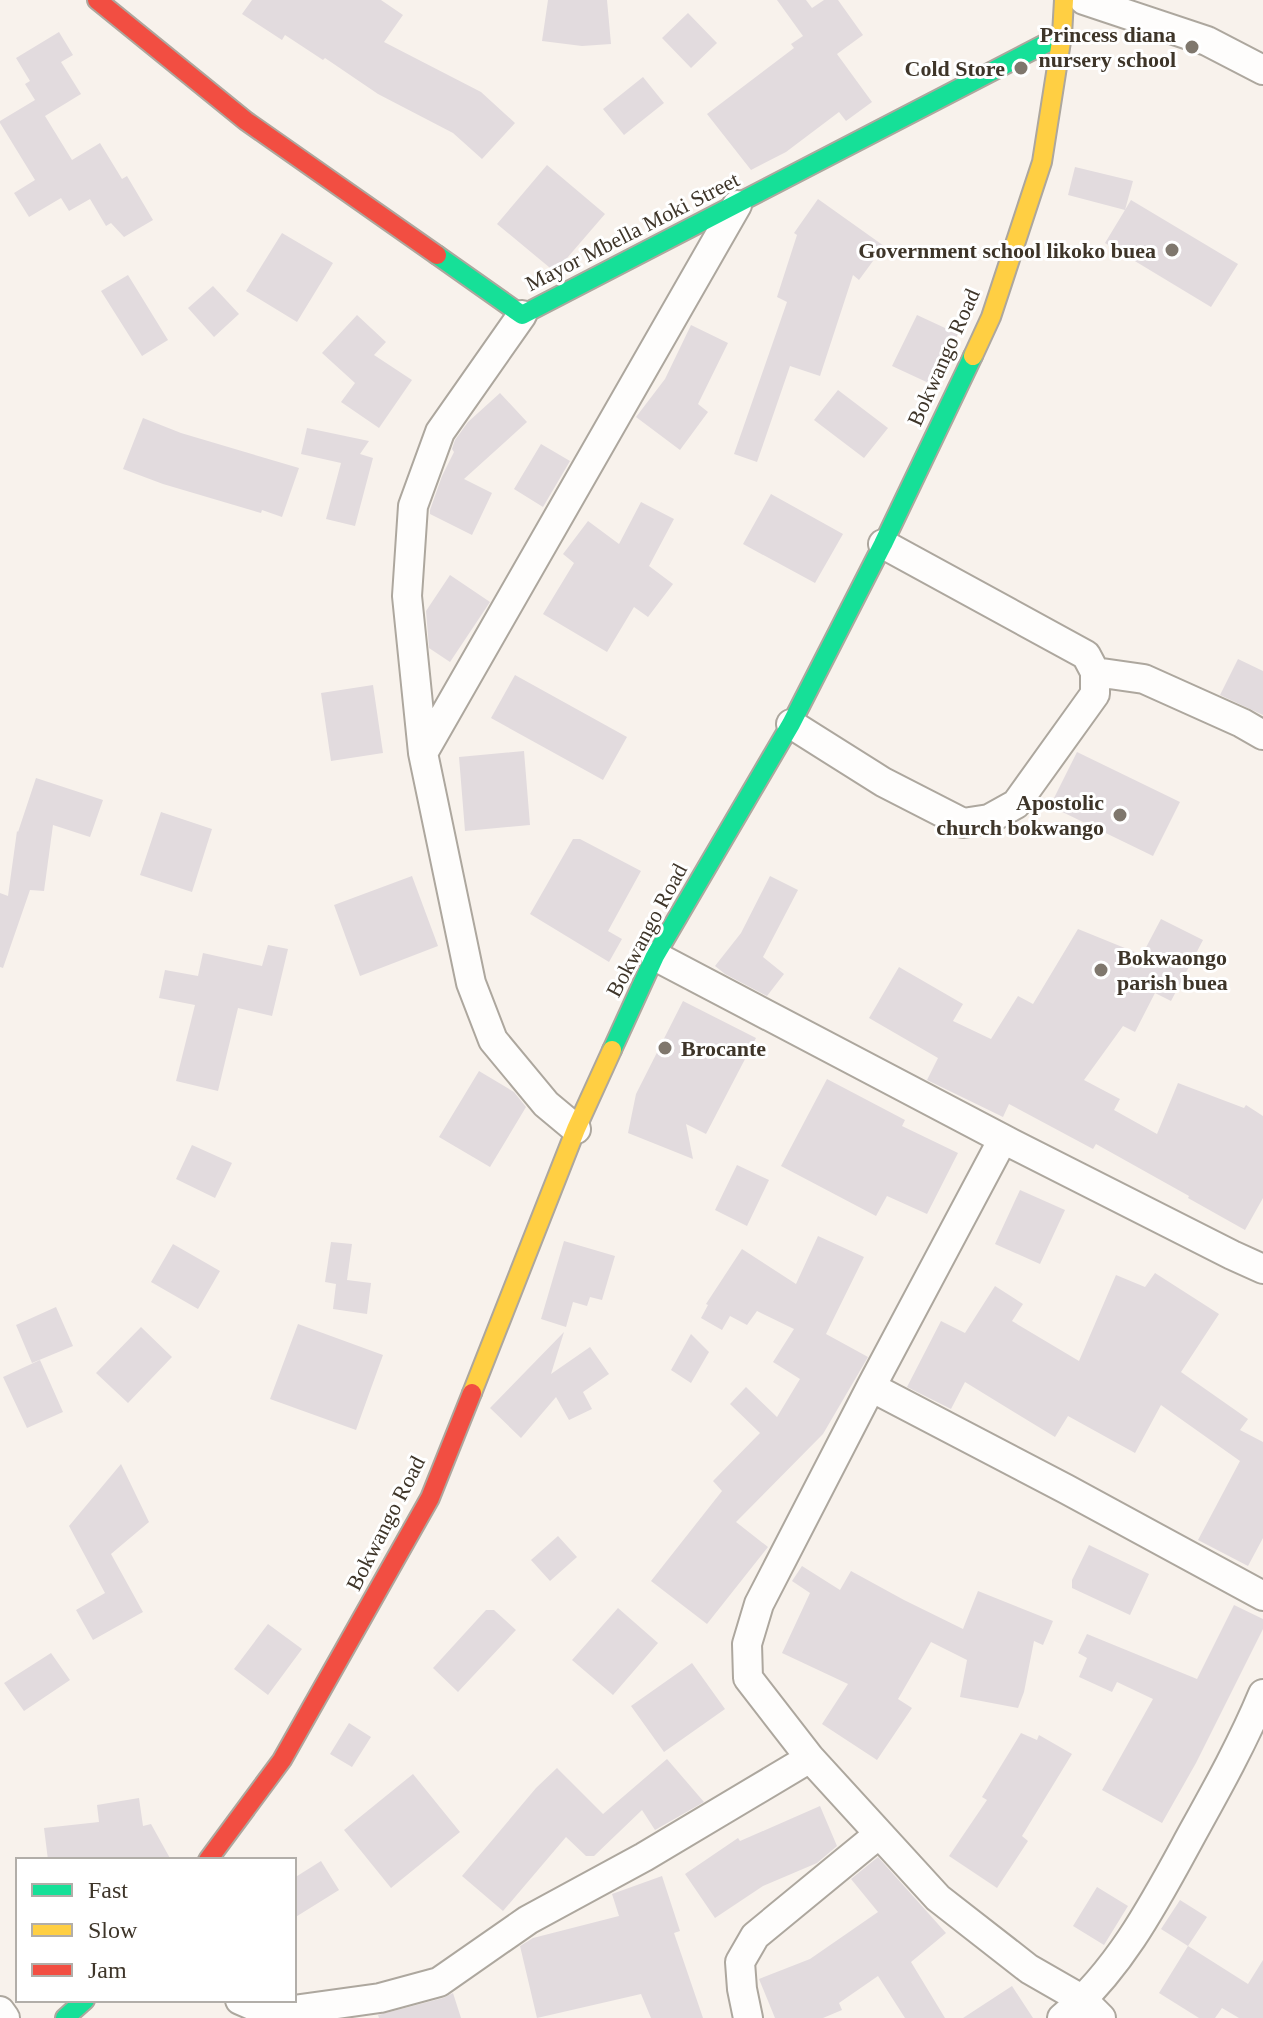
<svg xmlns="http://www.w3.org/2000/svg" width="1263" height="2018" font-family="Georgia,serif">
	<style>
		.building { fill: #e2dbde }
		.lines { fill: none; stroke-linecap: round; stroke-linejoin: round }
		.street-casing { stroke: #ada79e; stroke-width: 32 }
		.fast-casing { stroke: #ada79e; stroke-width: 22 }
		.slow-casing { stroke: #ada79e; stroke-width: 22 }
		.jam-casing { stroke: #ada79e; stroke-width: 22 }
		.street { stroke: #fefdfc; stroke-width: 28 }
		.fast { stroke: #16e098; stroke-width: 18 }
		.slow { stroke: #ffcf43; stroke-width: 18 }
		.jam { stroke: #f24e42; stroke-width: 18 }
		.poi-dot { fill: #7f776d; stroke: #fff; stroke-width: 3 }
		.labels { text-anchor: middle; stroke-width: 6; stroke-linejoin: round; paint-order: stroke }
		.poi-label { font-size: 22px; font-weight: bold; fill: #3e3529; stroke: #fff; text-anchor: end }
		.street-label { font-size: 22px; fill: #3e3529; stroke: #fff }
	</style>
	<rect width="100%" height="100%" fill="#f8f2ec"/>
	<path class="building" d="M252,0H381L403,15L384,42L481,92L515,123L482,159L453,133L378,94L325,58L323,60L285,35L282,40L242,14Z
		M548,0H607L611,44L582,46L542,41Z
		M777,0H806L812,8L824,0H838L863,35L837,54L872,102L846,121L839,112L786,152L751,170L707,114L794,48L791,44L803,36Z
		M688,13L717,43L691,68L662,38Z
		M59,32L73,55L61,62L81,94L45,116L72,160L100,143L122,179L127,176L153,220L124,237L111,223L106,226L90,199L69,211L61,198L29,217L14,193L35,180L0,123V121L35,100L25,84L30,81L16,58Z
		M643,77L664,103L624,135L603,109Z
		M547,165L605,214L555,272L497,224Z
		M1075,167L1133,181L1125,210L1068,195Z
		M818,199L884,246L859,280L853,275L820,376L790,366L757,462L734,454L787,302L777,297L797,235L794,233Z
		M1131,200L1238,264L1211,307L1105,243Z
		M282,233L333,263L297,322L246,291Z
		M128,275L168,340L142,356L101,291Z
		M213,286L239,314L214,337L188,308Z
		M357,315L386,342L374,355L412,380L379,428L341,402L355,383L322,353Z
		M917,315L958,334L933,385L892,366Z
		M691,325L728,343L698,404L708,412L680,450L636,417L665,379Z
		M838,390L888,428L864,458L814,420Z
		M500,393L527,422L464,479L492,493L472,535L430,514V510L442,476L454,452L452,449L455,440L468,422Z
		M143,418L181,433L299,468L282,517L262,510L261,513L163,484L123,469Z
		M307,428L369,441L360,454L373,458L355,526L326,519L341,463L301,454Z
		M541,444L570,461L543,507L514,489Z
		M771,494L843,534L815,583L743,544Z
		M641,502L674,519L649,566L673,584L648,617L634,607L607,652L543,614L574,563L563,554L588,521L619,544Z
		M450,575L490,602L450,662L429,648L426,611Z
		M1238,659L1263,671V715L1220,695Z
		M515,675L627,737L603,780L491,718Z
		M373,685L383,753L331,761L321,693Z
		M524,751L530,825L465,831L459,757Z
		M1077,752L1180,802L1153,856L1050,806Z
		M36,778L103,800L90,837L53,825L44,891L30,890L3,968L0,967V893L8,896L17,831L18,832Z
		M161,812L212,829L192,892L140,875Z
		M573,839H580L641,871L608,931L622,939L609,962L530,914Z
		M412,876L438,946L360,976L334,905Z
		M770,876L798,890L763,957L784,974L767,996L725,974L715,966L741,933Z
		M1161,919L1203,940L1171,1001L1155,993L1135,1032L1123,1026L1084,1080L1120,1099L1114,1110L1157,1134L1178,1083L1244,1108L1246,1105L1263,1116V1198L1245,1230L1188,1198L1189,1196L1096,1144L1093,1149L1009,1104L1003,1117L927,1080L938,1058L869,1018L899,967L963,1004L953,1021L991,1039L1018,996L1033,1004L1078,929L1142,955Z
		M268,945L288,949L272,1016L238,1008L218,1091L176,1081L195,1005L159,998L165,970L198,976L203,953L262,966Z
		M683,1001L756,1038L706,1134L686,1124L693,1159L628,1133L636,1094Z
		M479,1071L514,1092L526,1107L490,1167L439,1137Z
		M827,1079L905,1120L902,1126L958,1153L927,1214L887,1196L876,1216L781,1166Z
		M192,1145L232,1163L215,1198L176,1179Z
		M737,1165L769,1180L747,1226L715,1210Z
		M1020,1190L1065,1210L1040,1264L995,1244Z
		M818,1236L864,1257L826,1334L868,1357L823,1434L736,1522L768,1547L707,1624L651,1581L722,1491L713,1481L760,1433L730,1404L746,1387L777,1417L800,1379L773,1362L794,1329L757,1311L747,1325L730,1316L722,1330L701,1318L708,1305L706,1304L742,1249L796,1284Z
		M564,1241L615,1256L602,1300L590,1297L587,1306L573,1302L566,1327L541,1319Z
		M331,1242L352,1244L347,1280L371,1283L367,1314L333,1309L336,1284L325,1282Z
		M173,1244L220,1271L198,1309L151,1282Z
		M1155,1273L1219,1314L1181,1372L1248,1419L1240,1430L1263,1442V1538L1248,1566L1198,1540L1240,1461L1161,1405L1135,1453L1068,1416L1055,1437L965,1382L951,1409L907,1387L941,1321L965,1333L995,1286L1023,1304L1012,1321L1079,1361L1116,1275L1145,1287Z
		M56,1307L73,1346L32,1363L16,1325Z
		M298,1324L383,1355L356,1430L270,1399Z
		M141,1327L172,1357L128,1403L96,1373Z
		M564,1332L551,1374L590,1347L609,1374L583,1392L592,1409L569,1420L556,1397L521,1438L490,1408Z
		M691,1334L709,1352L691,1383L671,1370Z
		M40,1360L63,1412L27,1428L3,1377Z
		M121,1464L149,1522L111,1554L143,1612L93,1640L76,1610L105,1593L69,1526Z
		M558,1536L577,1557L550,1581L531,1560Z
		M1089,1545L1149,1574L1130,1615L1072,1588V1580Z
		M802,1566L840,1590L851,1571L904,1600L963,1629L978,1591L1053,1621L1043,1645L1034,1641L1024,1692L1018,1708L960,1697L967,1660L931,1642L898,1699L912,1708L877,1760L822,1724L848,1684L782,1653L810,1593L792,1581Z
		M1234,1605L1263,1619V1629L1196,1763L1162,1823L1102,1790L1153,1699L1117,1682L1112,1692L1079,1677L1087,1658L1078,1653L1087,1634L1197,1679Z
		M618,1608L658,1643L613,1695L572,1660Z
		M486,1610H494L516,1630L458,1692L433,1668Z
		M268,1624L302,1649L268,1695L234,1669Z
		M51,1653L70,1680L24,1711L4,1683Z
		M692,1663L725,1709L664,1752L631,1706Z
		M349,1723L371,1737L352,1767L330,1754Z
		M1021,1733L1037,1740L1039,1735L1072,1754L1022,1836L1028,1841L997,1888L949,1856L987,1800L982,1797Z
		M667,1759L704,1802L655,1830L642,1810L594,1856H586L566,1837L503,1911L462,1876L536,1788L557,1768L603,1814Z
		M413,1774L460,1832L391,1888L344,1830Z
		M139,1798L143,1826L151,1824L171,1860H48L44,1828L99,1822L97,1805Z
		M820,1806L837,1846L817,1863L763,1886L715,1918L685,1874L738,1838L740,1841Z
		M878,1857L946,1933L911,1962L945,2018H905L878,1976L839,2003L842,2010L823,2018H775L759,1979L810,1959L878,1912L851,1879Z
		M321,1861L339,1890L294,1918V1878Z
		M662,1876L680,1931L674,1933L703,2018H651L641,1994L537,2018L520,1946L533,1938L619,1916L612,1894Z
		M1097,1887L1128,1906L1104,1945L1073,1926Z
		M1180,1900L1207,1917L1188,1946L1161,1929Z
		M1188,1946L1248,1984L1263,1960V2018H1239L1222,2008L1215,2018H1199L1159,1993Z
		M1012,1986L1033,2018H963Z
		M453,1993L461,2018H379L378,2015L443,1998Z"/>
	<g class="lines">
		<defs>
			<path id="street" d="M1084,0L1207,41L1263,70
				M522,315L440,432L413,506L407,596L423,753L471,983L493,1040L546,1104L576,1129
				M1095,672L1144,679L1242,723L1263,735
				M791,724L883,782L963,823L989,819L1016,804L1095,694V672L1086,655L883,544
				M423,753L737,205
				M655,956L1003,1139L1232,1255L1263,1269
				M1003,1139L871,1387L759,1604L747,1644L748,1678L810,1758L938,1898L1029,1969L1083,2000L1101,2018
				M871,1387L1066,1489L1263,1596
				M240,2000L254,2006L286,2011L380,1998L439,1982L528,1920L644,1857L810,1758
				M0,2011L5,2018
				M748,2018L742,1989L740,1962L755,1936L879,1834
				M1062,2018C1121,1969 1157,1898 1193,1832C1218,1787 1243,1742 1263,1694"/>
			<path id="fast" d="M437,255L522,315L1062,35
				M612,1050L655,956L791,724L883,544L973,356
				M65,2018L85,2000"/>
			<path id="slow" d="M973,356L991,317L1042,162L1062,35L1064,0
				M472,1393L576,1129L612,1050"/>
			<path id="jam" d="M97,0L246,121L437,255
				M208,1860L282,1760L430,1498L472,1393"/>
		</defs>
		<use href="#street" class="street-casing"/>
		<use href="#fast" class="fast-casing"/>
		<use href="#slow" class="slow-casing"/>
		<use href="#jam" class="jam-casing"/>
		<use href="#street" class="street"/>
		<use href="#fast" class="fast"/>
		<use href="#slow" class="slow"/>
		<use href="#jam" class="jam"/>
	</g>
	<g class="poi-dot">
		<circle cx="1192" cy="47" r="8"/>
		<circle cx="1021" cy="68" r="8"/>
		<circle cx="1172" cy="250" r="8"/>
		<circle cx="1120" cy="815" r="8"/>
		<circle cx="1101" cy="970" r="8"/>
		<circle cx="665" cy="1048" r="8"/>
	</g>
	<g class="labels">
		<g class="poi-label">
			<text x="1176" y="42">Princess diana<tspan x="1176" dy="25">nursery school</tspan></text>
			<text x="1005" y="76">Cold Store</text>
			<text x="1156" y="258">Government school likoko buea</text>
			<text x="1104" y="810">Apostolic<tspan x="1104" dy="25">church bokwango</tspan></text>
			<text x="1117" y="965" text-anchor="start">Bokwaongo<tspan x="1117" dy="25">parish buea</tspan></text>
			<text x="681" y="1056" text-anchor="start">Brocante</text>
		</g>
		<g class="street-label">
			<text transform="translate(632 231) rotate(-27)" y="8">Mayor Mbella Moki Street</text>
			<text transform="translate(943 357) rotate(-66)" y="8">Bokwango Road</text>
			<text transform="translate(646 930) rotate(-62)" y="8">Bokwango Road</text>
			<text transform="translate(385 1523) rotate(-63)" y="8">Bokwango Road</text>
		</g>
	</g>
	<rect x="16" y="1858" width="280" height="144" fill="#ffffff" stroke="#b2aea9" stroke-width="2"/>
	<rect x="32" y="1884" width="40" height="12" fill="#16e098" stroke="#b2aea9" stroke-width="2"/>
	<text x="88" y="1898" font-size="24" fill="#3e3529">Fast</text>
	<rect x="32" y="1924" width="40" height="12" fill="#ffcf43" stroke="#b2aea9" stroke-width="2"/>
	<text x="88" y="1938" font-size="24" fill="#3e3529">Slow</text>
	<rect x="32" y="1964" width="40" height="12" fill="#f24e42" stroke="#b2aea9" stroke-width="2"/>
	<text x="88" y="1978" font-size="24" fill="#3e3529">Jam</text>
</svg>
